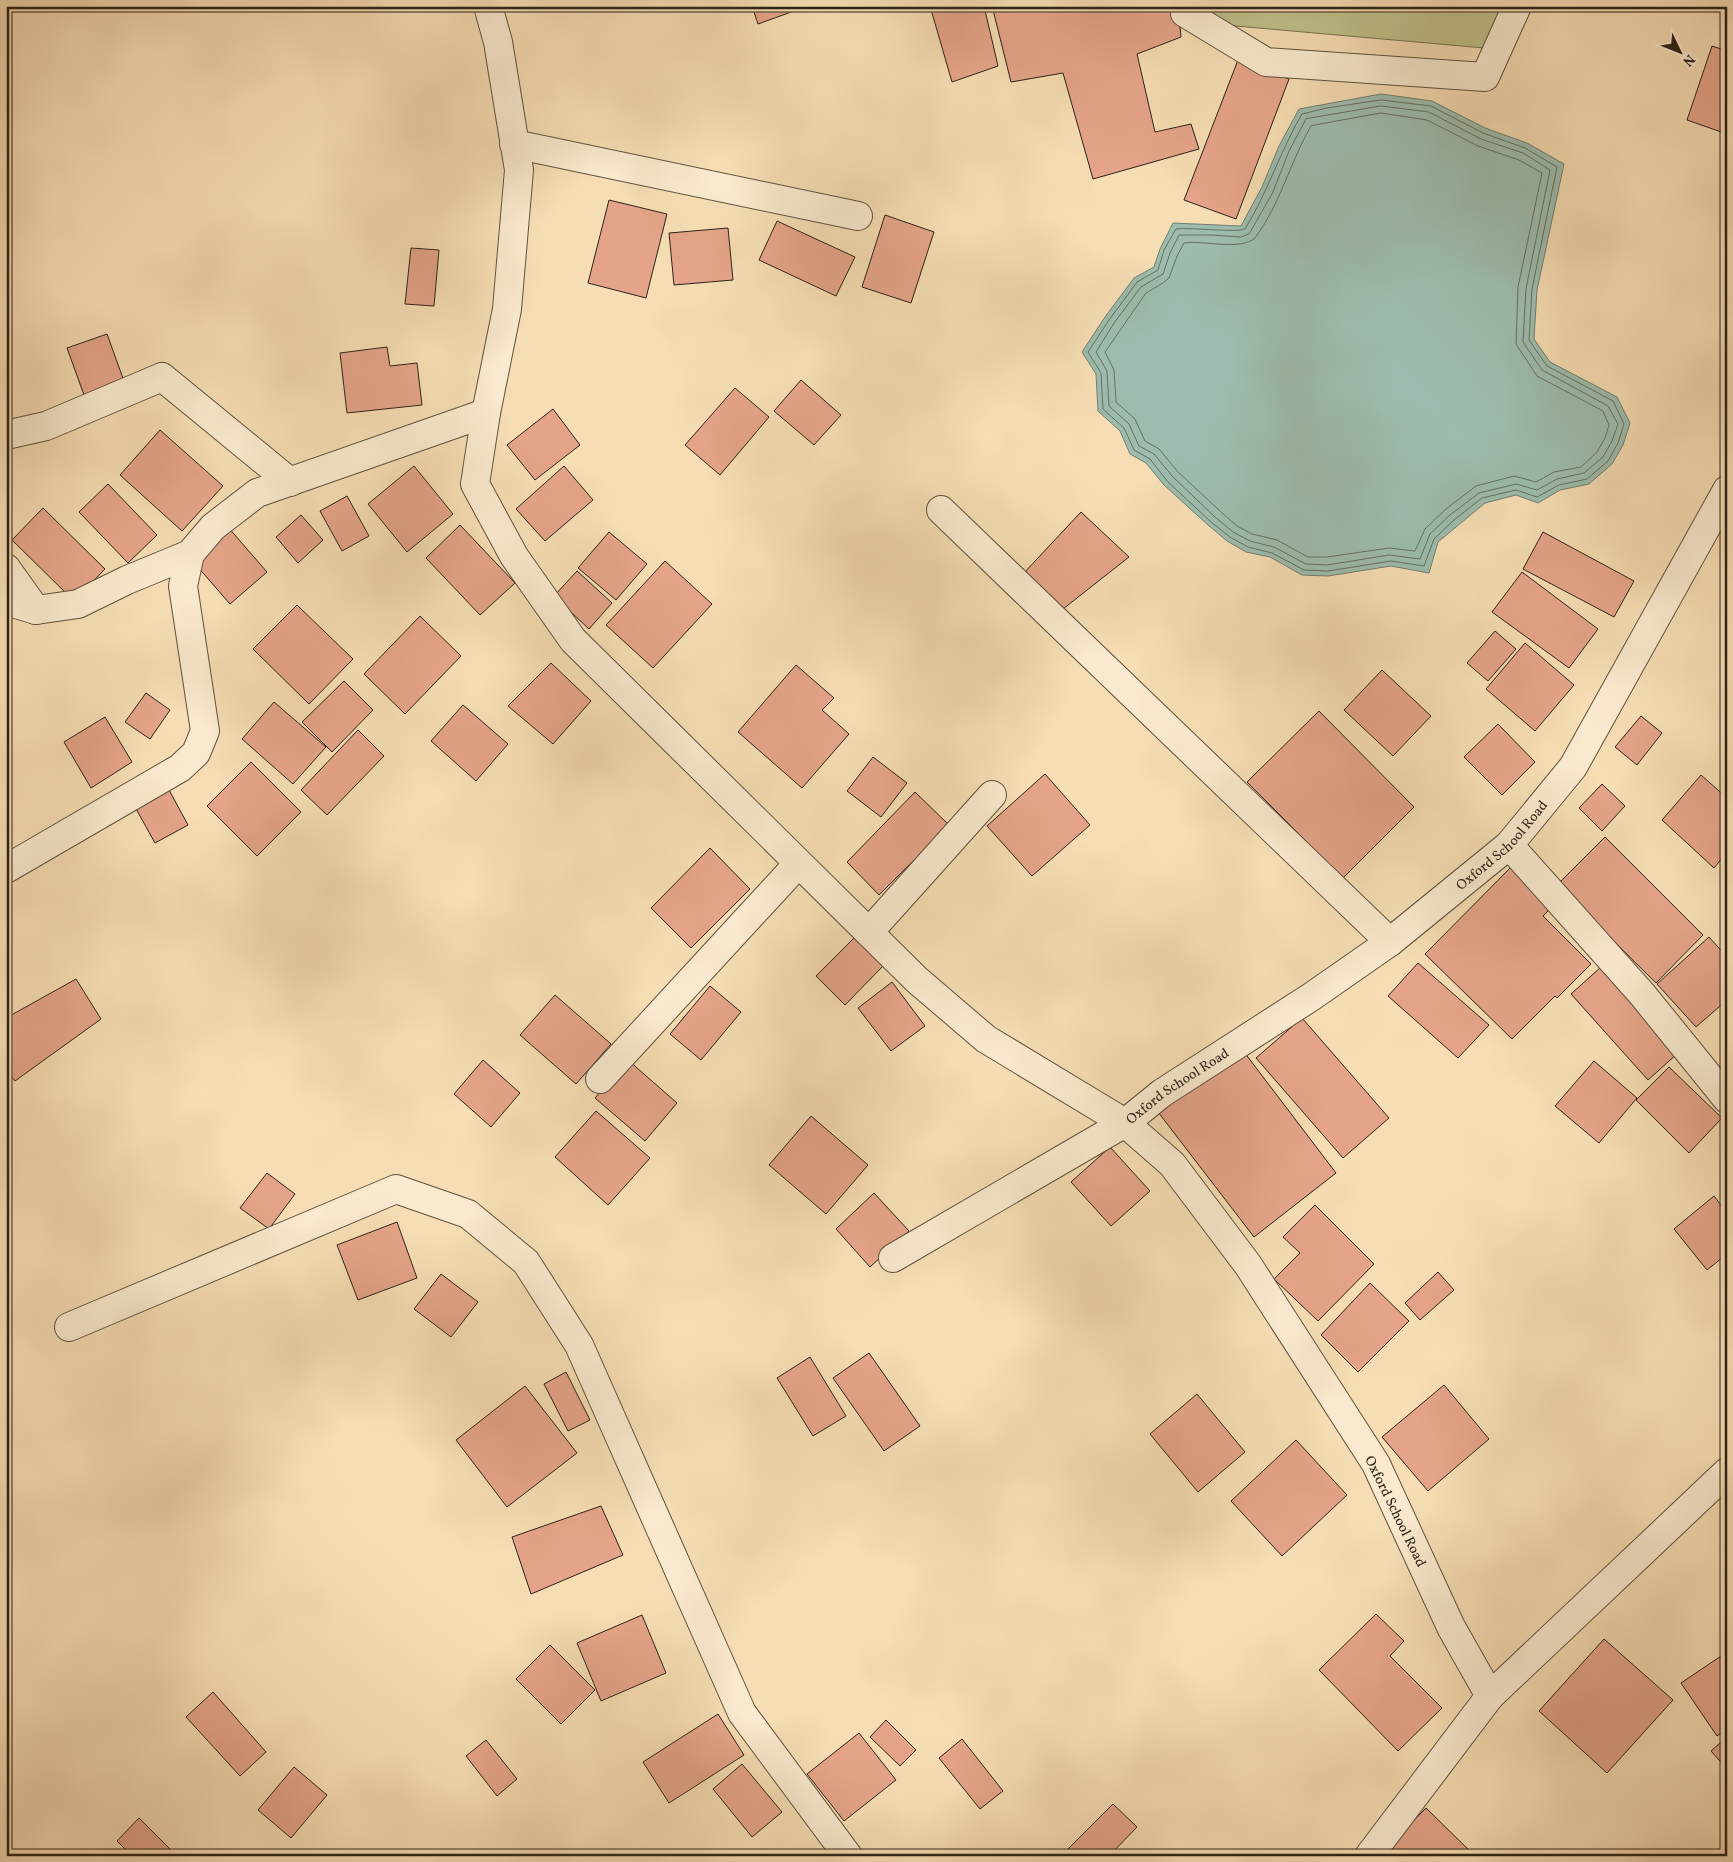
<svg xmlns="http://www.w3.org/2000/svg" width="1733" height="1862" font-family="Vollkorn,serif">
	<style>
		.green { fill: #c0c08a; stroke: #767251 }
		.water { fill: #9dbcad; stroke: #707f71 }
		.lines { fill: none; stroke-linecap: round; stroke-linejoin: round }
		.shore { stroke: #647062; stroke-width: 1 }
		.building { fill: #e5a489; stroke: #2c2318 }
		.street-casing { stroke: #5e523f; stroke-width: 30 }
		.street { stroke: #f9e9ce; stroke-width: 28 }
		.labels { text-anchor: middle; stroke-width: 4.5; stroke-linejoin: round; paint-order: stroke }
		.street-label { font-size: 14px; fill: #2c2318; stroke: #f9e9ce }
	</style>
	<rect width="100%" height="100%" fill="#f6ddb3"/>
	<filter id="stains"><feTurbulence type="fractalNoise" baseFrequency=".004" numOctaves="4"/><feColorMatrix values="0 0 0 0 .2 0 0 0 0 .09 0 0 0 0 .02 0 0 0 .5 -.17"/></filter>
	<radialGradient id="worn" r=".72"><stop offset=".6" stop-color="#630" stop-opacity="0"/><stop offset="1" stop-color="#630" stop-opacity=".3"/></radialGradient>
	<path class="green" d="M1207,6H1507L1484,48L1213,24Z"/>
	<path class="water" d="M1381,94L1432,101L1485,128L1527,143L1564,164L1537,290L1534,339L1550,362L1617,397L1630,423L1623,445L1612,464L1589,484L1560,490L1538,503L1516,495L1485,503L1438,542L1429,573L1391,566L1328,576L1302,575L1270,557L1246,552L1227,541L1208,525L1164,485L1146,463L1130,454L1120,431L1098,411L1096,374L1082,352L1105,317L1134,278L1154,267L1160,249L1173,223L1241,226L1262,187L1279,146L1299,109Z"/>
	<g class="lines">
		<path class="shore" d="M1381,100L1431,106L1483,133L1525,148L1557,167L1532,289L1529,340L1547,366L1613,401L1624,424L1618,443L1608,461L1587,479L1559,485L1537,497L1516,490L1482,498L1454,520L1434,539L1424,566L1391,561L1328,571L1304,570L1272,553L1248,547L1230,537L1211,522L1168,482L1150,459L1134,450L1124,428L1103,409L1101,373L1088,352L1109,320L1137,282L1158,270L1164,250L1176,229C1190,227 1237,233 1245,229C1268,192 1280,151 1302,114L1327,108Z
			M1381,106L1429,112L1481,139L1523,153L1550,170L1526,289L1523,342L1542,370L1608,406L1618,424L1612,441L1603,457L1584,473L1557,479L1537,490L1516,484L1479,493L1450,515L1430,534L1420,559L1389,555L1327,565L1306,564L1274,547L1250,541L1233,532L1215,517L1173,477L1154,454L1139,446L1129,424L1109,406L1107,371L1096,352L1114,323L1141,287L1163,274L1170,253L1179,235H1212L1241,237L1249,234L1273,192L1289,151L1306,119Z
			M1381,113L1427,120L1478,146L1519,160L1542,173L1518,287L1516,344L1537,376L1603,411L1609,425L1605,438L1597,452L1581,467L1554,472L1536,482L1514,476L1476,486L1446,509L1425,529L1415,551L1389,548L1327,557H1308L1277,540L1252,534L1237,526L1220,511L1178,472L1159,449L1145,441L1135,419L1116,402L1114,370L1105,352L1146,293L1163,283L1169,278L1177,256L1184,243C1204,240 1240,251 1255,238C1280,205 1290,162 1311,126Z"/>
	</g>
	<path class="building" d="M752,6H808L758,24Z
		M930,6H984L998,66L952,82Z
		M992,6H1178L1181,37L1137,54L1155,132L1191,124L1199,149L1093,179L1063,73L1011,82Z
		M1712,46L1727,51V134L1687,120Z
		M1238,60L1289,79L1236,219L1184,200Z
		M609,200L667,214L646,298L588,283Z
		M885,215L934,232L911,303L862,287Z
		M777,221L855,257L836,296L759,260Z
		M728,228L733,280L674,285L669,233Z
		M411,248L439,250L434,306L405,304Z
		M107,334L124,381L84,395L67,348Z
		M387,347L390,366L417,363L422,405L347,413L340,353Z
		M801,380L841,415L814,445L774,411Z
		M735,388L769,417L720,475L685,445Z
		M553,409L580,445L535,480L507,445Z
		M160,430L223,486L182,531L120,475Z
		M414,466L453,514L407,552L368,504Z
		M564,466L593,500L545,541L516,509Z
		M108,484L157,535L128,563L79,512Z
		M347,496L369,536L342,551L320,511Z
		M43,508L105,569L74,601L12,540Z
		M1081,512L1129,557L1063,609L1022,575Z
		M301,515L323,540L298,563L276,537Z
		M460,525L515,583L480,615L426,558Z
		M227,526L267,572L230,604L190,558Z
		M609,532L647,564L616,600L578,568Z
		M1543,532L1634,581L1614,617L1523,569Z
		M665,561L712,604L653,668L606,625Z
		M577,571L612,603L589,629L554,596Z
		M1522,572L1598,629L1569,668L1492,612Z
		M297,605L353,659L309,704L253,649Z
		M420,616L461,656L405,714L364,674Z
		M1495,631L1516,649L1488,681L1467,663Z
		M1525,643L1574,685L1535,731L1486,689Z
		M551,663L591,701L553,744L508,706Z
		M796,665L834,698L822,710L849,734L802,788L738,732Z
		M1382,670L1431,716L1393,756L1344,710Z
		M344,681L373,710L332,752L302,722Z
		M146,693L170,710L150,739L125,722Z
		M274,702L326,747L293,784L242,739Z
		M463,705L508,744L476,781L431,741Z
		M1319,711L1414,807L1343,878L1247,782Z
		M1641,716L1662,733L1637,765L1615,747Z
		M105,717L132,762L91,788L64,742Z
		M1498,724L1535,762L1502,795L1464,757Z
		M358,730L384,756L327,815L301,790Z
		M873,757L907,783L881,817L847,791Z
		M251,762L301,812L257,856L207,806Z
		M1045,774L1090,825L1032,876L987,826Z
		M1701,775L1727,798V852L1714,868L1662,820Z
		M1602,784L1625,806L1602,831L1579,808Z
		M168,788L188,825L155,843L135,807Z
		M915,792L949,825L879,895L847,862Z
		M1605,837L1703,935L1656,983L1557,885Z
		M710,848L750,889L691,948L651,908Z
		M1515,863L1556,903L1543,916L1591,964L1557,998L1555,996L1512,1039L1425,954Z
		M857,935L886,963L845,1005L816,976Z
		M1709,937L1727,957V1000L1696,1027L1657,984Z
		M1418,963L1489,1025L1458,1058L1388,996Z
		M1601,967L1678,1053L1648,1080L1571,994Z
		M76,979L101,1019L15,1081L6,1069V1018Z
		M892,982L925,1026L891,1051L858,1008Z
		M710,986L741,1012L701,1060L670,1034Z
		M555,995L611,1044L576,1084L520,1035Z
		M1302,1018L1389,1118L1343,1158L1256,1058Z
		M1241,1048L1336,1173L1254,1237L1158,1112Z
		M483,1060L520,1093L491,1127L454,1094Z
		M628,1060L677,1103L645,1141L595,1098Z
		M1594,1061L1637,1098L1599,1143L1555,1106Z
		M1669,1067L1722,1118L1689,1153L1636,1100Z
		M596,1111L650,1158L608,1205L555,1157Z
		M811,1116L868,1165L826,1214L769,1165Z
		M1110,1147L1150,1191L1111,1226L1071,1182Z
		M267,1173L295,1194L269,1229L240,1208Z
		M874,1193L909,1231L870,1267L836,1229Z
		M1714,1196L1727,1213V1254L1707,1270L1674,1229Z
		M1315,1205L1374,1264L1318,1321L1274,1279L1300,1253L1283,1237Z
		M397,1222L417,1278L358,1300L337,1245Z
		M1438,1272L1454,1290L1420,1320L1405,1303Z
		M441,1274L478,1302L451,1337L414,1309Z
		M1370,1283L1409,1321L1358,1372L1321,1335Z
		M869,1353L920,1426L884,1451L833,1378Z
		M810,1357L846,1416L813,1436L777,1378Z
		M566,1372L590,1420L568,1431L544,1384Z
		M1444,1385L1489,1439L1428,1491L1382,1437Z
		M525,1386L577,1453L507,1507L456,1440Z
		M1197,1394L1245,1452L1198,1492L1150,1434Z
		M1296,1440L1347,1495L1282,1556L1231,1501Z
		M601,1506L623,1555L531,1594L512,1537Z
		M1376,1614L1404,1641L1390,1656L1442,1708L1398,1751L1319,1670Z
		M642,1615L666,1673L601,1701L577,1643Z
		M1604,1639L1673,1700L1607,1773L1539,1711Z
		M550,1645L595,1690L561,1724L516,1679Z
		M1727,1652V1729L1717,1736L1681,1683Z
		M213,1692L266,1752L240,1776L186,1717Z
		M718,1714L744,1755L669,1803L643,1762Z
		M886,1720L916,1750L900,1766L870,1737Z
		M859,1733L896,1780L844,1821L807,1774Z
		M1727,1737V1769L1711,1751Z
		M962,1739L1003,1791L980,1809L939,1758Z
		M486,1740L517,1779L497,1796L466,1756Z
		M742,1764L782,1812L752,1837L713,1789Z
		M294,1767L327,1795L291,1838L258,1810Z
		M1113,1804L1137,1827L1109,1856H1061Z
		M1426,1808L1475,1856H1379Z
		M139,1818L171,1850L166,1856H132L117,1841Z"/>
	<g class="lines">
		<defs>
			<g id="street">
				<path d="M488,6L498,42L519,170L507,309L486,413L475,484L514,556L573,640L917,980L986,1039L1125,1123L893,1258"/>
				<path d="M1186,6L1185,13L1266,62L1485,77L1517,6"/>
				<path d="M514,144L858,216"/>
				<path d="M6,435L46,426L162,377L290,482"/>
				<path d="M941,510L1390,942"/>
				<path d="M6,568L36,610"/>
				<path d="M6,601L36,610L78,604L127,580L190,554"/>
				<path d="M1509,845L1642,994L1727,1099"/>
				<path d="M6,869L180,768L196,753L205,731L183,586L190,554L213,527L257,493L486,413"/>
				<path d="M869,932L992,795"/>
				<path d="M600,1079L798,864"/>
				<path d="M69,1327L396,1189L468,1214L526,1262L579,1345L742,1713L848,1856"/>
				<path d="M1490,1696L1727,1472"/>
				<path id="s1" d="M1369,1856L1490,1696L1451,1627L1376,1464L1248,1265L1172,1164L1125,1123L1162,1093L1311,997L1390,942L1509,845L1573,767L1727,490"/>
			</g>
		</defs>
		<use href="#street" class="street-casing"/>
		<use href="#street" class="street"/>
	</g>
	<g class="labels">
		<g class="street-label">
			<text dy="5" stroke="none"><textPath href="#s1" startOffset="1354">Oxford School Road</textPath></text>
			<text dy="5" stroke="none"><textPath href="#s1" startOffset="949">Oxford School Road</textPath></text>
			<text transform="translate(1396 1511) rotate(64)" y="5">Oxford School Road</text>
		</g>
	</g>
	<rect width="1733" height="1862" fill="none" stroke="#f6ddb3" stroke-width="25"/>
	<rect x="8" y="8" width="1718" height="1847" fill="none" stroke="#2c2318" stroke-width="2.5"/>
	<rect x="12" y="12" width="1708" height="1837" fill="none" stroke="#2c2318"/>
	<g transform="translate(1680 52) rotate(133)" stroke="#f9e9ce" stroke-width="4" paint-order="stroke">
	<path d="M0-4L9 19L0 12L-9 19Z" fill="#2c2318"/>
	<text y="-8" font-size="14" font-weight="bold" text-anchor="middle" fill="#2c2318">N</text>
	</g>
	<rect width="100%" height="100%" filter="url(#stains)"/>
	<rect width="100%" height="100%" fill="url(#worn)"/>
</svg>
